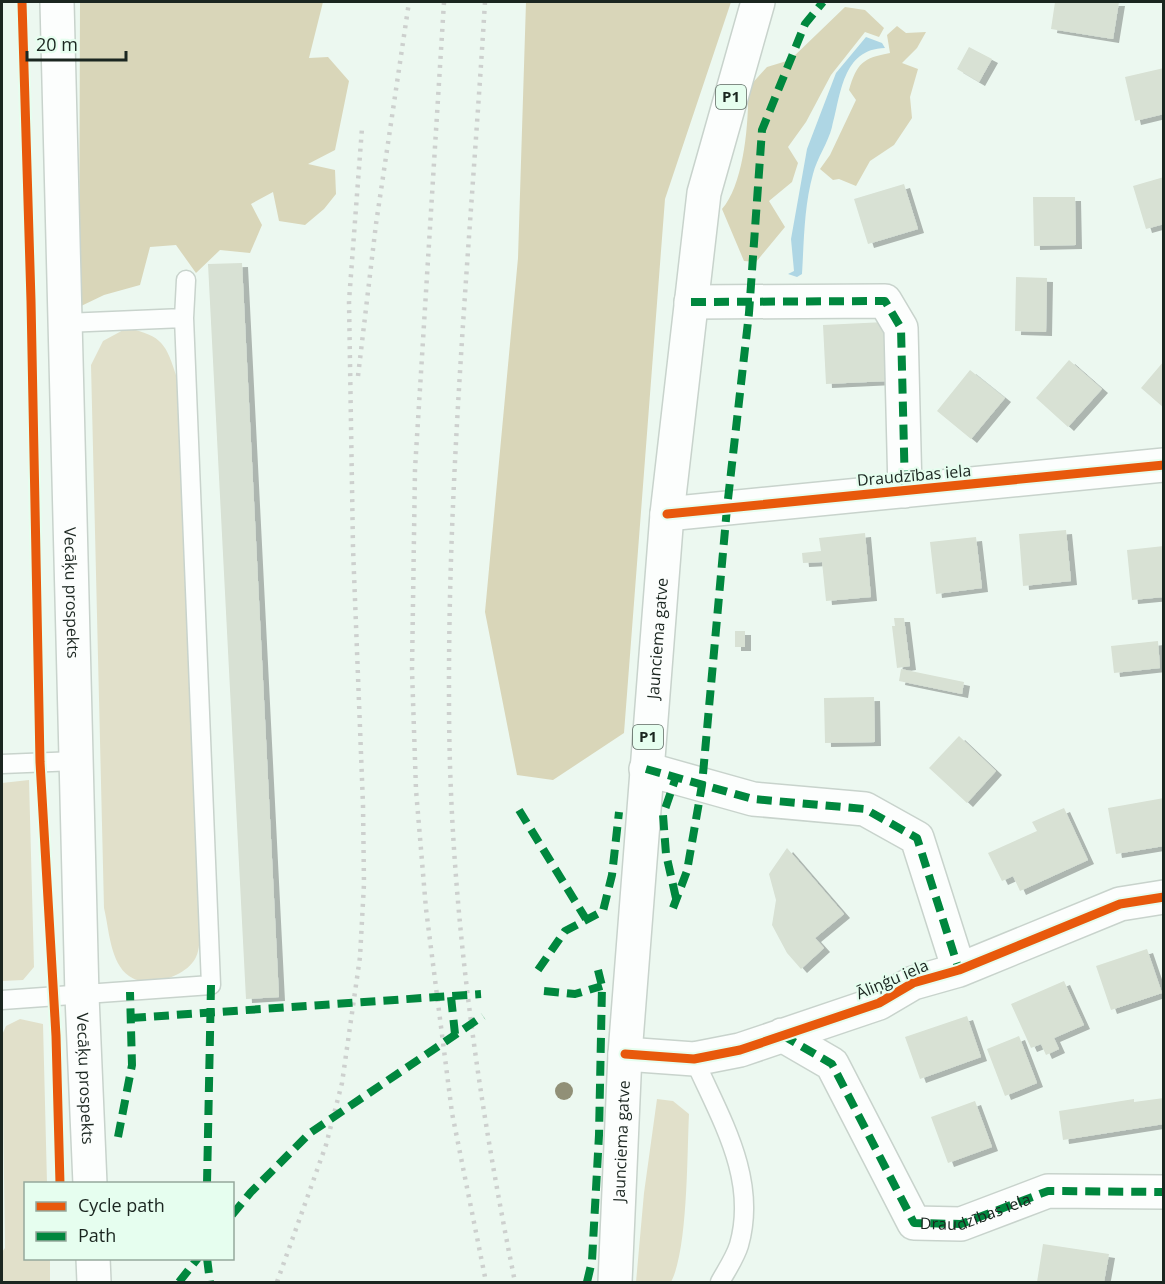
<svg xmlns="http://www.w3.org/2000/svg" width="1165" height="1284" font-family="'Open Sans',sans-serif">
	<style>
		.green { fill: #e1e0ca }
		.forest { fill: #d9d6b9 }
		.water { fill: #aed6e4 }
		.building { fill: #d8e1d4; filter: url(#shadow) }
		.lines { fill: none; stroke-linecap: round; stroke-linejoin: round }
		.lane-casing { stroke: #c8d3cc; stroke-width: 21 }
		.street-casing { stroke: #c8d3cc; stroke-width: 36 }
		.secondary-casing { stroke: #c8d3cc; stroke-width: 36 }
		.primary-casing { stroke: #c8d3cc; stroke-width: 36 }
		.lane { stroke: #fcfefd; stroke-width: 18 }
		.street { stroke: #fcfefd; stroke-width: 33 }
		.secondary { stroke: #fcfefd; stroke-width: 33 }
		.primary { stroke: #fcfefd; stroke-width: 33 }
		.rail { stroke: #cdd0ce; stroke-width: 4.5; stroke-dasharray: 3 6; stroke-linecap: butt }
		.quiet { stroke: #00873e; stroke-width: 8; stroke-dasharray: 15 8; stroke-linecap: butt }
		.cycleway-casing { stroke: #e6feef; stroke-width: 13 }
		.cycleway { stroke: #e8590c; stroke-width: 9 }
		.tree { fill: #919077 }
		.labels { text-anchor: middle; stroke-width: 4.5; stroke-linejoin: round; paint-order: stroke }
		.shield { fill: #e6feef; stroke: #58675e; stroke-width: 1.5 }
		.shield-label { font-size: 15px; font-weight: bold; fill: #1b2620 }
		.street-label { font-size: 16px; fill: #1b2620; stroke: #e6feef }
	</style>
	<defs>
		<filter id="shadow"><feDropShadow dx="6" dy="4" stdDeviation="0" flood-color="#0004"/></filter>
	</defs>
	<rect width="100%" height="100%" fill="#ecf8f0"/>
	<path class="green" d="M127,328C163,336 166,344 177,378L199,913C199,927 202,947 195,959C185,977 147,989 129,976C110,963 109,928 104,908L91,365L103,341Z
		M29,780L34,967L23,980L2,981V783Z
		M20,1019L43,1024L47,1183L26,1184V1258L50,1259V1282H2V1252L5,1248L2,1035L6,1026Z
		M657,1099L673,1101L689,1114C687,1154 688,1250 671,1282H636L644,1193Z"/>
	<path class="forest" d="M80,2H323L309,58L328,57L349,81L335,150L308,164L335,170L336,194L324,209L305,225L279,221L273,192L251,204L262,225L250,253L220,250L196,273L176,245L150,247L140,285L104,295L79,307Z
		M526,2H731L665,199L624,733L553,780L517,775L485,612L518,258Z
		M845,7L865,10L884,28L879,37L865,32L831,75L806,122L788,147L798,163L792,182L769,201L785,227L756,262L744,261L722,209C744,184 749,122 748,88L767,67L790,60Z
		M897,26L906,33L926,32L917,48L902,63L918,69L910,97L912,118L894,145L870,161L856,186L839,179L833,180L820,169L830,155L856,100L849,90C857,63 863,58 890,53L887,35Z"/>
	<path class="water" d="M866,37L882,43L885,48C842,49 841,95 832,127C828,143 817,158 813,174C804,206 804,241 802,274L797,277L788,274L794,271L791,239L807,149L836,73Z"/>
	<path class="building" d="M1055,2H1119L1113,39L1051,29Z
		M969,47L992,59L979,82L957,69Z
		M1164,68V114L1135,121L1125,77Z
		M1164,177V224L1146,229L1133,186Z
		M904,184L918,229L868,244L854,199Z
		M1033,197H1075L1076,245L1034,246Z
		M242,263L279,997L246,999L208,264Z
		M1016,277L1047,278L1046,332L1015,331Z
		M885,322L888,381L826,384L823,325Z
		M1069,360L1102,389L1068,427L1036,398Z
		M1164,361V408L1141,388Z
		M970,370L1005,398L971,439L937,411Z
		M1066,530L1071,581L1023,586L1019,534Z
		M865,533L871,597L826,601L822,562L803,563L802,553L821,551L819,538Z
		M976,537L982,588L936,594L930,542Z
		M1164,546V597L1132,600L1127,550Z
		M894,618H904L910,666L897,668L892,626H895Z
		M735,631H745V647H735Z
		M1158,641L1160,668L1114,673L1111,646Z
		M901,669L964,682L962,694L899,681Z
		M874,697L875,742L825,743L824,698Z
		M959,736L996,771L967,803L929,768Z
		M1164,798V846L1116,854L1108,808Z
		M1064,808L1088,860L1020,891L1013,876L1002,881L988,853L1037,831L1032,822Z
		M787,848L844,914L815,938L824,948L801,969L787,953L772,925L776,900L769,874Z
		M1147,949L1162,993L1111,1010L1096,966Z
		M1064,981L1084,1025L1054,1038L1059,1049L1046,1055L1041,1044L1031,1048L1011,1004Z
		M967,1016L981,1057L920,1079L905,1037Z
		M1019,1036L1037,1083L1005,1096L987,1049Z
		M1164,1098V1124L1063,1140L1059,1111L1134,1099V1102Z
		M975,1101L992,1147L948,1163L931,1117Z
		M1043,1244L1109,1254L1104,1282H1037Z"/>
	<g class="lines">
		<defs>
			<path id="lane" d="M65,323L184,318
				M2,764L76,761
				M2,1000L211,985L184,318L186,280
				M694,1059C720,1118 758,1178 739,1245C735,1258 726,1271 720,1282"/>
			<path id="street" d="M691,302L885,301L901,328L905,491
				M667,514L1164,465
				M646,769L753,799L865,809L917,838L959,970
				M782,1035L832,1064L914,1223L961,1224L1048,1191L1164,1192
				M625,1054L694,1059L740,1050L879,1003L913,983L959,970L1120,904L1164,897"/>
			<g id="secondary">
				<path id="s1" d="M57,2L82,996L90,1184"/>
				<path d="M93,1258L94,1282"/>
			</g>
			<g id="primary">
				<path id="s2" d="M615,1282L625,1054L667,514L704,193L758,2"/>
			</g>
		</defs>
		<use href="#lane" class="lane-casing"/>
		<use href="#street" class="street-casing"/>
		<use href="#secondary" class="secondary-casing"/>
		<use href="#primary" class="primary-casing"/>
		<use href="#lane" class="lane"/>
		<use href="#street" class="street"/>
		<use href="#secondary" class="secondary"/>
		<use href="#primary" class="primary"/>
		<path class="rail" d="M444,2L415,469L412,670L416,790L426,909L452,1113L486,1282
			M485,2C471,233 448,466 449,699C449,896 476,1090 515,1282
			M358,376L376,224L409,2
			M277,1282L326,1145L342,1083L360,957L364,884L363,805L353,548L349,301L362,128"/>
		<g class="quiet">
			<path d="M691,302L885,301L901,328L905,491"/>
			<path d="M646,769L753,799L865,809L917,838L959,970"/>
			<path d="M519,810L586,919"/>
			<path d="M676,898L666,854L663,815L676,777"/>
			<path d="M673,908L687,871L702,785L727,508L749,313L762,130L805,24L823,2"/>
			<path d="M538,970L565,931L603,911L612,875L619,812"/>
			<path d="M544,991L575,994L602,986"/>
			<path d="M451,997L455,1034"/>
			<path d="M131,1018L481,994"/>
			<path id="s3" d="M782,1035L832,1064L914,1223L961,1224L1048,1191L1164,1192"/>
			<path d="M118,1137L132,1065L130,992"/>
			<path d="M207,1184L211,985"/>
			<path d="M232,1215L251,1192L310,1133L483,1016"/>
			<path d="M207,1258L210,1282"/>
			<path d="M179,1282L198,1258"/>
			<path d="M587,1282L592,1261L599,1135L602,986L598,970"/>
		</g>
		<defs>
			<path id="cycleway" d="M22,2L31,301L40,762L56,1036L60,1184
				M667,514L1164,465
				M625,1054L694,1059L740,1050L879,1003L913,983L959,970L1120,904L1164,897"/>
		</defs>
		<use href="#cycleway" class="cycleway-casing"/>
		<use href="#cycleway" class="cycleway"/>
	</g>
	<circle class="tree" cx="564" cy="1091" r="9"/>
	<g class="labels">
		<g class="shield">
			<rect x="716" y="85" width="30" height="24" rx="4.5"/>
			<rect x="633" y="725" width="30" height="24" rx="4.5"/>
		</g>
		<g class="shield-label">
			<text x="731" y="102">P1</text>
			<text x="648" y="742">P1</text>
		</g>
		<g class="street-label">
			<text transform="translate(914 475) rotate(-5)" y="6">Draudzības iela</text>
			<text dy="6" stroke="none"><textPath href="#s1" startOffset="591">Vecāķu prospekts</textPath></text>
			<text dy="6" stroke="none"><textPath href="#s2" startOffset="645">Jaunciema gatve</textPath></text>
			<text transform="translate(892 979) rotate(-23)" y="6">Āliņģu iela</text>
			<text dy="6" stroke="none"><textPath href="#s1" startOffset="1077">Vecāķu prospekts</textPath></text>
			<text dy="6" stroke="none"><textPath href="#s2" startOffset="141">Jaunciema gatve</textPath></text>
			<text dy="6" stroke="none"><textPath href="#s3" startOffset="300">Draudzības iela</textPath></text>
		</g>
	</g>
	<rect width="1165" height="1284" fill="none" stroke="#1b2620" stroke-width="6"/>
	<rect x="24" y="1182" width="210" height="78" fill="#e6feef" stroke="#95a89c" stroke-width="1.5"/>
	<rect x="36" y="1202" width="30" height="9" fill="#e8590c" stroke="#95a89c" stroke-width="1.5"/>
	<text x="78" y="1212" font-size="18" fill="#1b2620">Cycle path</text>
	<rect x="36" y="1232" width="30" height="9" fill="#00873e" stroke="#95a89c" stroke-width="1.5"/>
	<text x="78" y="1242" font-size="18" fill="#1b2620">Path</text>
	<path d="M27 51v9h99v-9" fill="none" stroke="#1b2620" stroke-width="3"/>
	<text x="36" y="51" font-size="18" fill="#1b2620" stroke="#e6feef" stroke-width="4.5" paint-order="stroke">20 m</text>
</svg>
